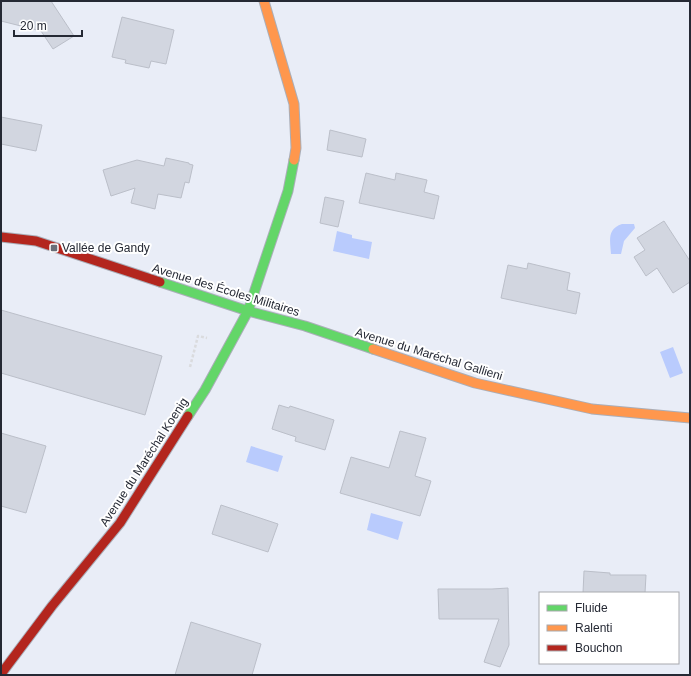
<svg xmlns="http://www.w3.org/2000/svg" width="691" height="676" font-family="Arial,sans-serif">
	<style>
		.water { fill: #b9cbfd }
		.building { fill: #d2d6e0; stroke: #bbbfc9 }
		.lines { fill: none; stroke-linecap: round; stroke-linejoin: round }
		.fast-casing { stroke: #aaaeb8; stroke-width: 11 }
		.slow-casing { stroke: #aaaeb8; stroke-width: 11 }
		.jam-casing { stroke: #aaaeb8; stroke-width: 11 }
		.path { stroke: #dadbde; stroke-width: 2.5; stroke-dasharray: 3 2; stroke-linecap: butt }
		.fast { stroke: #63d668; stroke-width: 9 }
		.slow { stroke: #ff974d; stroke-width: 9 }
		.jam { stroke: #b3261e; stroke-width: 9 }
		.poi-dot { fill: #6a6e78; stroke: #fff; stroke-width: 1.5 }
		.labels { text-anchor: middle; stroke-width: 4; stroke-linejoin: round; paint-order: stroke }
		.poi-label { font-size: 12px; fill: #252934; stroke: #fff; text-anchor: start }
		.street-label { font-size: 12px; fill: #252934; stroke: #fff }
	</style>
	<rect width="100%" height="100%" fill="#e9edf7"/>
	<path class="water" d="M622,224H634L635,228L624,241L621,254H611C610,240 607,229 622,224Z
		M337,231L352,235V238L372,242L369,259L333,251Z
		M673,347L683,373L670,378L660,352Z
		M251,446L283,456L278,472L246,462Z
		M371,513L403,522L398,540L367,530Z"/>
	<path class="building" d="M1,1H51L74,36L53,49L41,31L1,21Z
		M122,17L174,30L166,64L151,61L149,68L125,63L126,60L112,57Z
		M1,117L42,125L36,151L1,144Z
		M330,130L366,139L362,157L327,150Z
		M166,158L189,163V164L193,165L189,183L185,182L181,198L158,194L155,209L131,203L135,188L111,196L103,170L137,160L164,166Z
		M366,173L395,180L396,173L427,180L424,192L439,196L434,219L359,203Z
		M325,197L344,201L338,227L320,223Z
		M664,221L690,261V282L673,293L657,268L646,276L634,257L645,250L637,238Z
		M528,263L570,273L567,290L580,293L576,314L501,298L508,265L527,269Z
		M1,310L162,356L145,415L1,373Z
		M279,405L289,408L290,406L334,420L325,450L295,441L296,437L272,429Z
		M400,431L426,438L415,476L431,481L420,516L340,493L351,457L389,468Z
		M1,433L46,446L26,513L1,506Z
		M221,505L278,524L268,552L212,534Z
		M584,571L610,573V575H646L645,593H583Z
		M508,588L509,645L500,667L484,662L499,619H439L438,589H492Z
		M191,622L261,644L252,675H175Z"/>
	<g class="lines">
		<defs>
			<path id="fast" d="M160,282L248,311L305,326L373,349
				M188,416L205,390L248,311L288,191L294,160"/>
			<path id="slow" d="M264,1L294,104L296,148L294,160
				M373,349L475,383L592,409L690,418"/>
			<path id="jam" d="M1,237L36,241L160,282
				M1,674L52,606L120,523L188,416"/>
		</defs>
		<use href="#fast" class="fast-casing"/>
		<use href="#slow" class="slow-casing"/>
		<use href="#jam" class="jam-casing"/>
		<path class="path" d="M190,367L198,336L207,338"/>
		<use href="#fast" class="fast"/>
		<use href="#slow" class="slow"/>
		<use href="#jam" class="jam"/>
	</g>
	<rect class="poi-dot" x="50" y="244" width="8" height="8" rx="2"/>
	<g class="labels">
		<g class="poi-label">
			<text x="62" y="252">Vallée de Gandy</text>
		</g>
		<g class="street-label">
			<text transform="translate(226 290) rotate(17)" y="4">Avenue des Écoles Militaires</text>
			<text transform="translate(429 354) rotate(17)" y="4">Avenue du Maréchal Gallieni</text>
			<text transform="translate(144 462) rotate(-57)" y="4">Avenue du Maréchal Koenig</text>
		</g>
	</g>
	<rect width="691" height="676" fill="none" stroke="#252934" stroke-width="4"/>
	<rect x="539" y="592" width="140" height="72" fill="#ffffff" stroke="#a8a9ae"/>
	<rect x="547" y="605" width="20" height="6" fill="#63d668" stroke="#a8a9ae"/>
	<text x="575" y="612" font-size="12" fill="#252934">Fluide</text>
	<rect x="547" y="625" width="20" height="6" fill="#ff974d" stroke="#a8a9ae"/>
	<text x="575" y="632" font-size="12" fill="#252934">Ralenti</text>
	<rect x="547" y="645" width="20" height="6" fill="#b3261e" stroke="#a8a9ae"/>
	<text x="575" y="652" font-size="12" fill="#252934">Bouchon</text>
	<path d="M14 30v6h68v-6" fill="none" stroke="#252934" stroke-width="2"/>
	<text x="20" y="30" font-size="12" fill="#252934" stroke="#ffffff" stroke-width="3" paint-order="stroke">20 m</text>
</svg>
